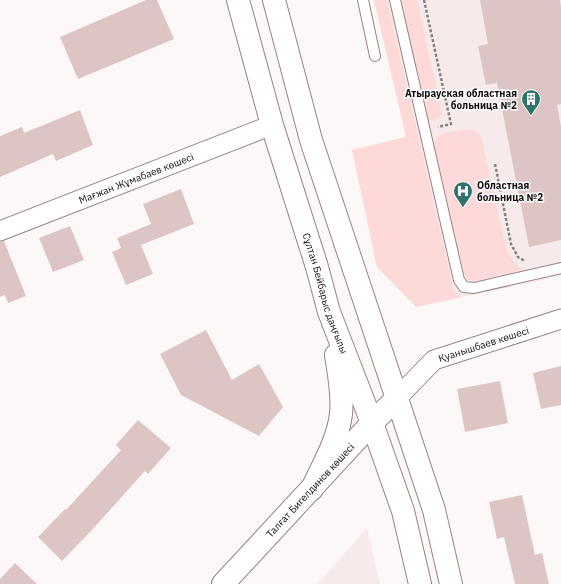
<svg xmlns="http://www.w3.org/2000/svg" width="561" height="584" font-family="'IBM Plex Sans',sans-serif">
	<style>
		.built { fill: #f7eaea }
		.green { fill: #fed9d9 }
		.building { fill: #ddc5c5 }
		.lines { fill: none; stroke-linecap: round; stroke-linejoin: round }
		.service-casing { stroke: #998282; stroke-width: 12 }
		.minor-casing { stroke: #998282; stroke-width: 21 }
		.tertiary-casing { stroke: #998282; stroke-width: 24 }
		.primary-casing { stroke: #998282; stroke-width: 24 }
		.path { stroke: #868080; stroke-width: 2.5; stroke-dasharray: 3 2; stroke-linecap: butt }
		.service { stroke: #fff; stroke-width: 10 }
		.minor { stroke: #fff; stroke-width: 19 }
		.tertiary { stroke: #fff; stroke-width: 22 }
		.primary { stroke: #fff; stroke-width: 22 }
		.labels { text-anchor: middle; stroke-width: 3; stroke-linejoin: round; paint-order: stroke }
		.poi-label { font-size: 10px; font-weight: bold; fill: #150d0d; stroke: #fff; text-anchor: end }
		.street-label { font-size: 10px; fill: #150d0d; stroke: #fff }
	</style>
	<rect width="100%" height="100%" fill="#fdf8f8"/>
	<path class="built" d="M374,0H561V276L416,307L377,267L352,150L406,137Z
		M367,528L380,584H317Z"/>
	<path class="green" d="M374,0H387L454,291L462,297L416,307L377,267L352,150L406,137Z
		M401,0H417L442,114L435,121L427,119Z
		M470,129L476,131L481,136L507,251L513,261L522,270L474,281L467,280L464,274L434,146C435,131 457,131 470,129Z"/>
	<path class="building" d="M146,0H157L174,39L78,79L60,37Z
		M480,0H560L561,8V104L557,105L561,127V240L529,247L497,83L486,85L478,46L488,44Z
		M80,110L93,145L56,161L53,154L0,177V136L22,127L24,133Z
		M181,189L194,224L141,245L153,274L126,285L112,252L121,248L117,238L151,224L143,204Z
		M70,226L84,260L53,272L39,238Z
		M4,241L26,296L8,303L5,295L0,297V242Z
		M206,330L232,380L259,364L283,407L259,436L181,395L160,354Z
		M561,366V405L541,409L533,373Z
		M500,381L508,423L465,432L457,389Z
		M138,420L171,448L148,474L145,471L91,531L62,561L38,537L65,509L66,510L121,450L116,445Z
		M522,495L535,555L542,553L549,584H515L504,537L497,539L489,502Z
		M15,563L37,584H0V579Z"/>
	<g class="lines">
		<defs>
			<path id="service" d="M363,0L375,56
				M395,0L459,280L464,287L474,288L561,268"/>
			<g id="minor">
				<path id="s1" d="M0,231L272,125"/>
				<path id="s2" d="M397,398L434,360L561,319"/>
			</g>
			<g id="tertiary">
				<path id="s3" d="M223,584L372,423L397,398"/>
			</g>
			<g id="primary">
				<path id="s4" d="M238,0L272,125L317,267L329,312L372,423L403,511L420,584"/>
				<path d="M274,0L311,140L434,510L451,584"/>
				<path d="M312,489C323,465 338,440 341,414C343,395 339,374 336,355"/>
			</g>
		</defs>
		<use href="#service" class="service-casing"/>
		<use href="#minor" class="minor-casing"/>
		<use href="#tertiary" class="tertiary-casing"/>
		<use href="#primary" class="primary-casing"/>
		<path class="path" d="M424,0L451,124L438,127
			M495,164L511,244L518,257L525,261"/>
		<use href="#service" class="service"/>
		<use href="#minor" class="minor"/>
		<use href="#tertiary" class="tertiary"/>
		<use href="#primary" class="primary"/>
	</g>
	<defs>
		<symbol id="building-pin" viewBox="-11 -11 22 30"><path d="M0 17L-7.5 6A9.5 9.5 0 1 1 7.5 6Z" fill="#2c746d" stroke="#fff"/><path d="M-4-6H4V6H1V3H-1V6H-4ZM-2.5-4.3h1.7v1.8h-1.7ZM.8-4.3h1.7v1.8H.8ZM-2.5-1h1.7V.8h-1.7ZM.8-1h1.7V.8H.8Z" fill="#fff"/></symbol>
		<symbol id="hospital-pin" viewBox="-11 -11 22 30"><path d="M0 17L-7.5 6A9.5 9.5 0 1 1 7.5 6Z" fill="#2c746d" stroke="#fff"/><path d="M-5-5h3v3.5h4V-5h3V5h-3V1.5h-4V5h-3Z" fill="#fff"/></symbol>
	</defs>
	<g fill-rule="evenodd">
		<use href="#building-pin" x="520" y="88" width="22" height="30"/>
		<use href="#hospital-pin" x="452" y="180" width="22" height="30"/>
	</g>
	<g class="labels">
		<g class="poi-label">
			<text x="517" y="97">Атырауская областная<tspan x="517" dy="12">больница №2</tspan></text>
			<text x="477" y="189" text-anchor="start">Областная<tspan x="477" dy="12">больница №2</tspan></text>
		</g>
		<g class="street-label">
			<text dy="4" stroke="none"><textPath href="#s1" startOffset="146">Мағжан Жұмабаев көшесі</textPath></text>
			<text dy="4" stroke="none"><textPath href="#s4" startOffset="306">Сұлтан Бейбарыс даңғылы</textPath></text>
			<text dy="4" stroke="none"><textPath href="#s2" startOffset="105">Қуанышбаев көшесі</textPath></text>
			<text dy="4" stroke="none"><textPath href="#s3" startOffset="128">Талғат Бигелдинов көшесі</textPath></text>
		</g>
	</g>
</svg>
